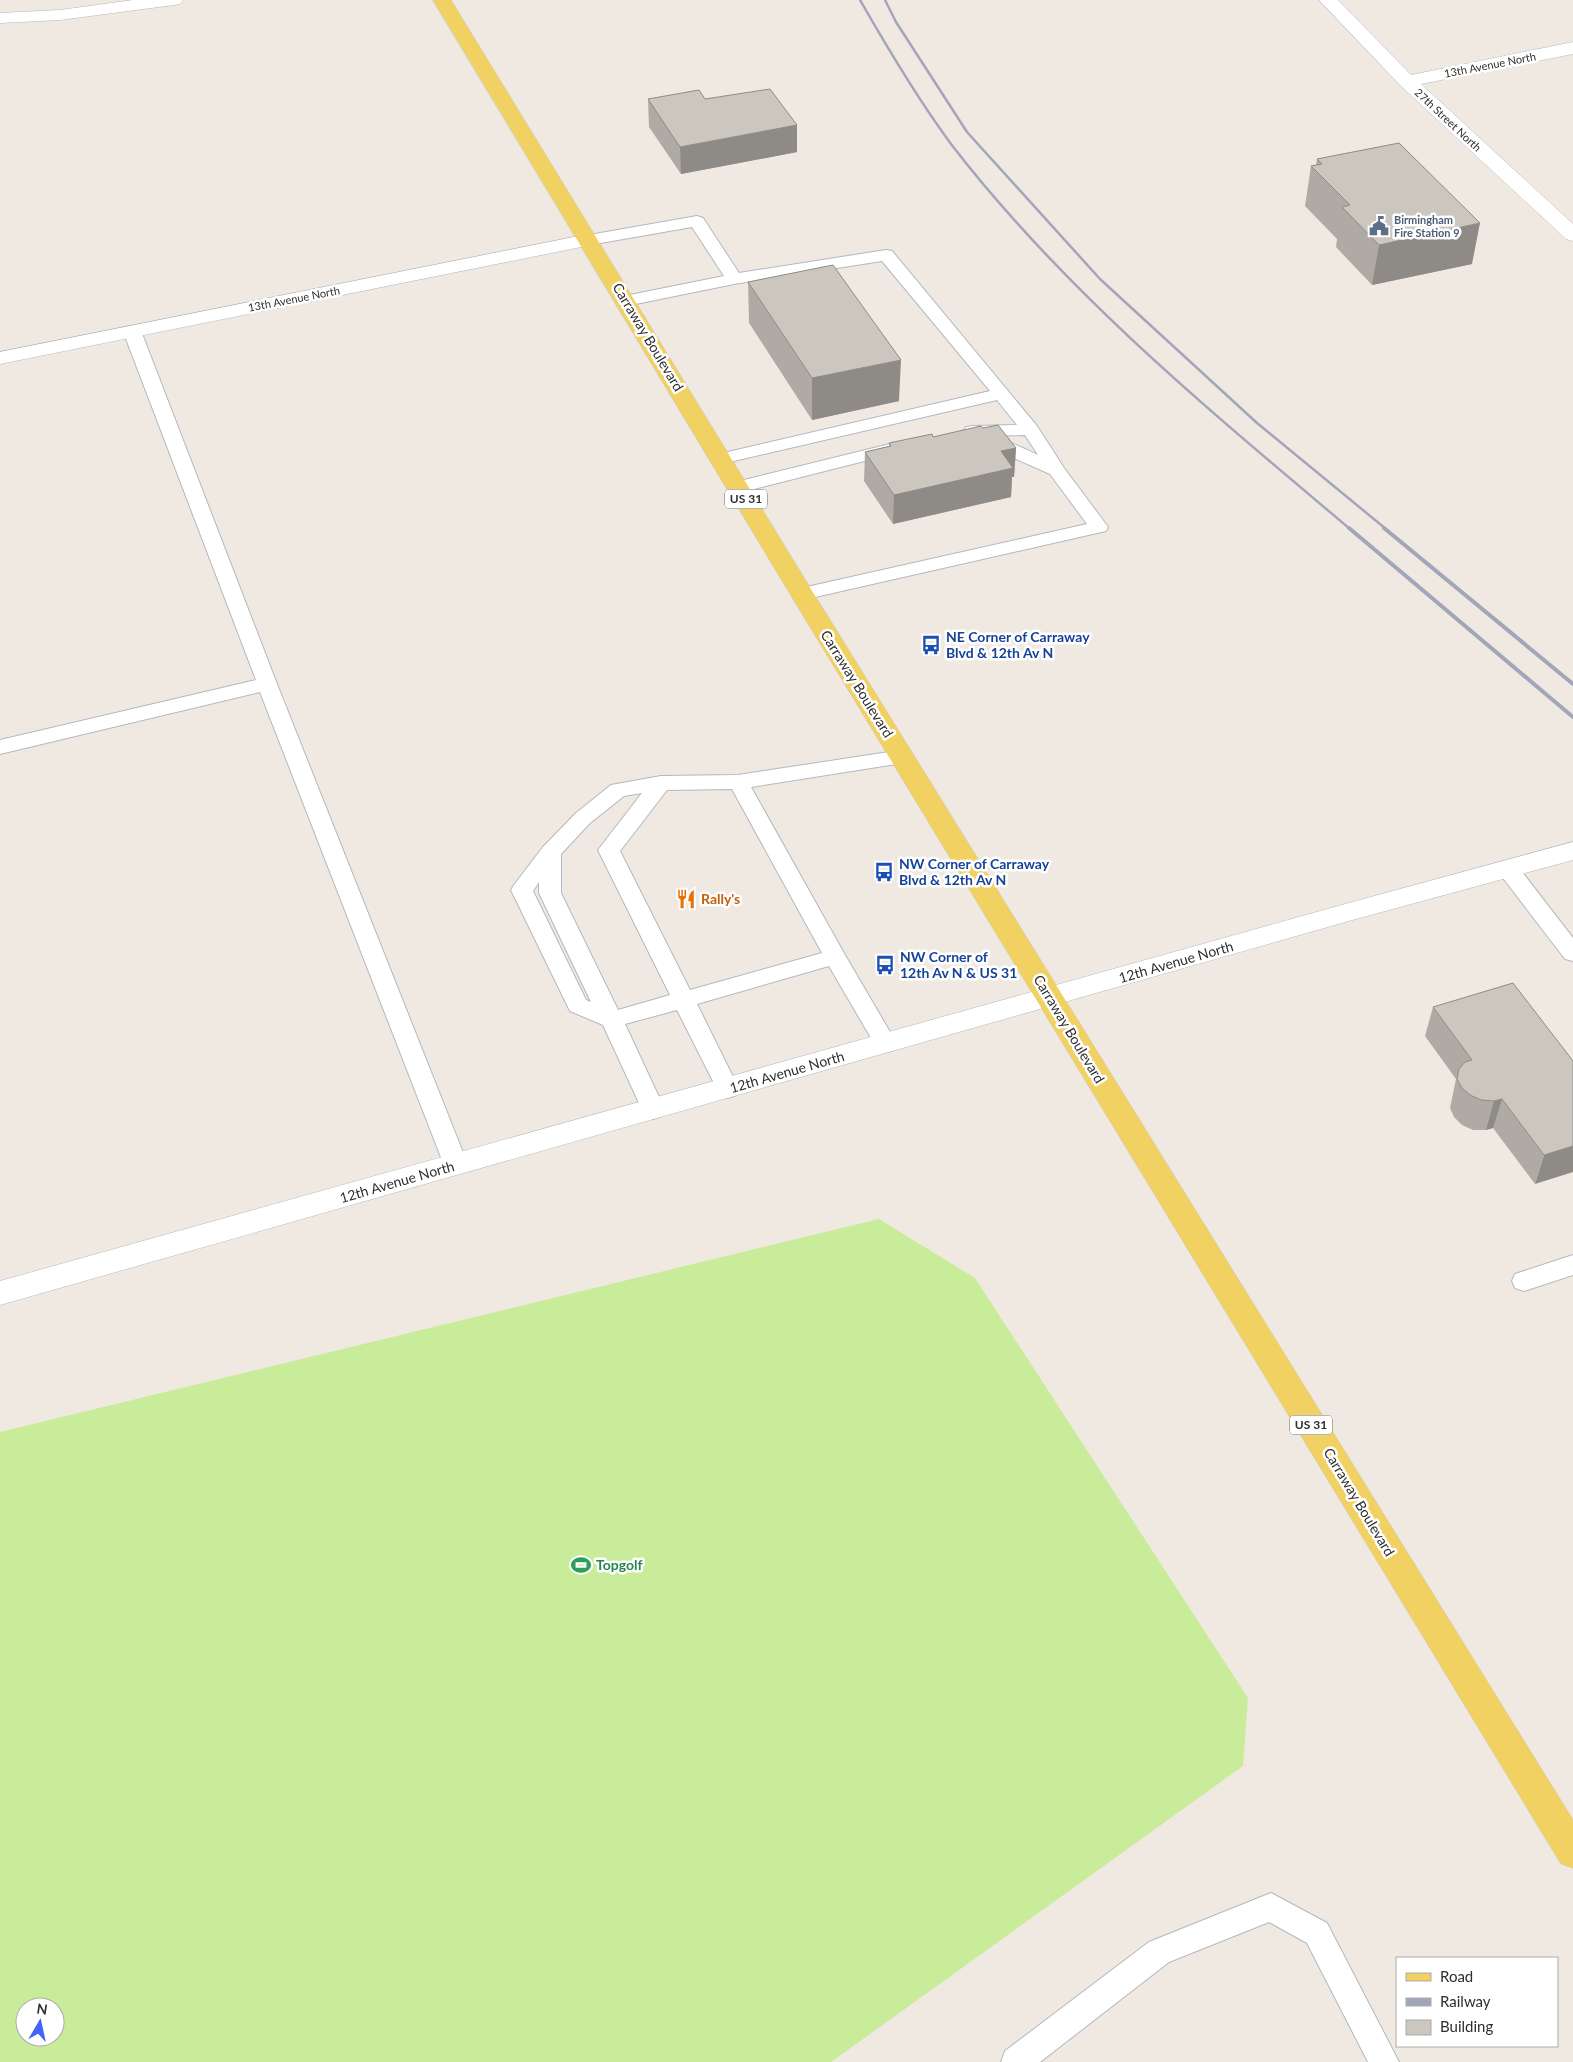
<svg xmlns="http://www.w3.org/2000/svg" width="1573" height="2062" font-family="Lato,sans-serif">
	<style>
		.pitch { fill: #c9ec9a; fill-rule: evenodd }
		.lines { fill: none; stroke-linecap: round; stroke-linejoin: round }
		.service-casing { stroke: #b4b7c1; stroke-width: 2 }
		.minor-casing { stroke: #b4b7c1; stroke-width: 1 }
		.tertiary-casing { stroke: #b4b7c1; stroke-width: 1 }
		.primary-casing { stroke: #c9c9c9; stroke-width: 1 }
		.service { fill: #fff; fill-rule: evenodd }
		.minor { fill: #fff; fill-rule: evenodd }
		.tertiary { fill: #fff; fill-rule: evenodd }
		.primary { fill: #f2d163; fill-rule: evenodd }
		.rail-far1 { stroke: #a3a6b8; stroke-width: 2.5 }
		.rail { stroke: #a3a6b8; stroke-width: 4 }
		.wall { fill: #afaba4 }
		.shaded-wall { fill: #8e8b86 }
		.building { fill: #cbc7bf; stroke: #8e8b86 }
		.labels { text-anchor: middle; stroke-width: 5; stroke-linejoin: round; paint-order: stroke }
		.far-street-label { font-size: 11px; fill: #2e2e2e; stroke: #fff }
		.far-service-label { font-size: 11px; font-weight: bold; fill: #4e5e75; stroke: #fff; text-anchor: start }
		.shield { fill: #fff; stroke: #6d6d6d; stroke-width: 1 }
		.shield-label { font-size: 12px; font-weight: bold; fill: #2e2e2e }
		.street-label { font-size: 14px; fill: #2e2e2e; stroke: #fff }
		.transit-label { font-size: 14px; font-weight: bold; fill: #164399; stroke: #fff; text-anchor: start }
		.food-label { font-size: 14px; font-weight: bold; fill: #c56008; stroke: #fff; text-anchor: start }
		.leisure-label { font-size: 14px; font-weight: bold; fill: #27864d; stroke: #fff; text-anchor: start }
	</style>
	<rect width="100%" height="100%" fill="#efe9e1"/>
	<path class="pitch" d="M879,1219L975,1278L1248,1698L1243,1766L831,2062H0V1432ZM25,2007H55V2037H25Z"/>
	<g class="lines">
		<defs>
			<path id="service" d="M697,216L703,218L739,273L886,250L892,251L1037,426L1064,468L1108,527L1106,531L802,600L795,598L792,594L795,590L802,588L1087,524L1050,474L998,451L981,448L978,444L981,440C1000,435 1020,447 1038,455L1025,435L972,436L966,435L963,431L966,427L972,426L1017,425L997,400L721,464L715,463L712,459L715,455L990,391L882,261L734,284L626,306L620,305L618,301L620,297L724,276L692,227L589,245L583,243L581,240L583,237L589,235Z
				M132,326L138,327L141,331L277,684L468,1165L464,1171L456,1174L448,1171L444,1165L260,692L0,754V740L256,680L123,331L126,327Z
				M894,443L900,444L903,448L900,452L738,493L732,491L729,487L732,483Z
				M902,750L909,752L912,757L909,762L751,787L845,955L897,1044L894,1050L886,1052L878,1050L829,966L697,1004L739,1089L736,1095L728,1098L720,1095L677,1010L625,1024L665,1110L661,1116L653,1119L645,1116L603,1025L570,1011L567,1005L511,890L514,885L543,847L576,813L611,785L661,776L738,775ZM732,789L822,953L690,990L620,851L667,790ZM642,793L598,850L670,995L618,1010L561,893V854L590,823L624,796ZM539,882V893L591,1002L586,1000L533,891Z
				M1508,862L1516,864L1573,938V961L1565,959L1500,874L1497,869L1500,864Z
				M1573,1255V1275L1524,1291L1515,1288L1512,1281L1515,1274Z
				M1271,1893L1327,1923L1399,2062H1368L1307,1943L1269,1922L1169,1962L1040,2062H1001L1005,2051L1149,1942Z"/>
			<path id="minor" d="M1319,0H1338L1411,75L1573,42V54L1421,84L1573,224V241L1566,239L1400,85Z
				M589,234L596,236L599,240L596,244L0,364V352Z"/>
			<path id="tertiary" d="M133,0H183L180,4L174,5L60,20L0,23V13L60,10Z
				M1573,842V860L1356,919L0,1305V1281L1356,901Z"/>
			<path id="primary" d="M433,0H451L814,594L1573,1820V1868L1561,1864L790,594Z"/>
		</defs>
		<use href="#service" class="service-casing"/>
		<use href="#minor" class="minor-casing"/>
		<use href="#tertiary" class="tertiary-casing"/>
		<use href="#primary" class="primary-casing"/>
		<use href="#service" class="service"/>
		<use href="#minor" class="minor"/>
		<use href="#tertiary" class="tertiary"/>
		<use href="#primary" class="primary"/>
		<path class="rail-far1" d="M860,0C888,49 917,98 951,144C1064,291 1209,410 1350,529
			M885,0L896,22L967,132L1100,279L1257,423L1386,529"/>
		<path class="rail" d="M1349,528L1573,717
			M1384,528L1573,684"/>
	</g>
	<path class="wall" d="M648,99H705L797,125V152L681,174L649,127Z
		M1317,159L1472,264L1372,285L1336,247L1337,239L1305,206L1311,166L1316,165Z
		M748,282L899,401L812,420L749,323Z
		M983,428L1016,448L1014,477H1012L1011,497L893,524L864,481L865,452L889,446V443L933,437Z
		M1433,1007L1573,1061L1535,1184L1493,1128L1486,1130H1473L1462,1125L1454,1117L1450,1108L1456,1079L1425,1036Z"/>
	<path class="shaded-wall" d="M797,125V152L681,174L680,147Z
		M1480,223L1472,264L1372,285L1379,245Z
		M901,360L899,401L812,420V378Z
		M1016,448L1014,477H1012L1011,497L893,524L894,495L1001,451Z
		M1502,1099L1493,1128L1486,1130L1494,1101Z
		M1573,1146V1172L1535,1184L1544,1155Z"/>
	<path class="building" d="M770,89L797,125L680,147L648,99L699,90L705,99Z
		M1399,143L1480,223L1379,245L1342,207L1350,205L1311,166L1322,164L1317,159Z
		M833,265L901,360L812,378L748,282Z
		M998,425L1016,448L1001,451L1013,468L894,495L865,452L891,446L889,443L932,434L933,437L981,426L983,428Z
		M1513,983L1573,1061V1146L1544,1155L1502,1099L1494,1101L1481,1100L1470,1095L1462,1088L1457,1079L1459,1069L1465,1062L1472,1060L1433,1007Z"/>
	<defs>
		<symbol id="civic-bare" viewBox="-9 -9 18 18"><path d="M-.6-6.5H3V-4.5H.6V-3L4-1V1h2V6H-6V1h2V-1L-.6-3ZM-1.2 2.5V6h2.4V2.5Z" fill="#5c6f8a" stroke="#fff" stroke-width="2.5" paint-order="stroke"/></symbol>
		<symbol id="bus-bare" viewBox="-9 -9 18 18"><path d="M-5-6H5V4H4V6H2V4H-2V6H-4V4H-5ZM-3.5-4V0h7V-4ZM-3.5 1.2v1.5H-2V1.2ZM2 1.2v1.5H3.5V1.2Z" fill="#1a4fb4" stroke="#fff" stroke-width="2.5" paint-order="stroke"/></symbol>
		<symbol id="restaurant-bare" viewBox="-9 -9 18 18"><path d="M-5-6h1v4h1v-4h1v4h1v-4h1v5L-1.5 .5V6h-2V.5L-5-1ZM5-6V6H3V1.5H1.5Q1.5-4 5-6Z" fill="#e8710a" stroke="#fff" stroke-width="2.5" paint-order="stroke"/></symbol>
		<symbol id="stadium-bare" viewBox="-9 -9 18 18"><path d="M0-5a6.5 5 0 1 0 0 10a6.5 5 0 1 0 0-10ZM-3.5-1.8h7v3.6h-7Z" fill="#2e9e5b" stroke="#fff" stroke-width="2.5" paint-order="stroke"/></symbol>
	</defs>
	<g fill-rule="evenodd">
		<use href="#civic-bare" x="1365" y="212" width="28" height="28"/>
		<use href="#bus-bare" x="917" y="631" width="28" height="28"/>
		<use href="#bus-bare" x="870" y="858" width="28" height="28"/>
		<use href="#restaurant-bare" x="672" y="885" width="28" height="28"/>
		<use href="#bus-bare" x="871" y="951" width="28" height="28"/>
		<use href="#stadium-bare" x="567" y="1551" width="28" height="28"/>
	</g>
	<g class="labels">
		<g class="far-street-label">
			<text transform="translate(1490 65) rotate(-11)" y="4">13th Avenue North</text>
			<text transform="translate(1448 120) rotate(43)" y="4">27th Street North</text>
			<text transform="translate(294 299) rotate(-11)" y="4">13th Avenue North</text>
		</g>
		<g class="far-service-label">
			<text x="1394" y="224">Birmingham<tspan x="1394" dy="13">Fire Station 9</tspan></text>
		</g>
		<g class="shield">
			<rect x="725" y="489.5" width="42" height="19" rx="4"/>
			<rect x="1290" y="1415.5" width="42" height="19" rx="4"/>
		</g>
		<g class="shield-label">
			<text x="746" y="503">US 31</text>
			<text x="1311" y="1429">US 31</text>
		</g>
		<g class="street-label">
			<text transform="translate(648 337) rotate(59)" y="5">Carraway Boulevard</text>
			<text transform="translate(857 684) rotate(58)" y="5">Carraway Boulevard</text>
			<text transform="translate(1176 962) rotate(-16)" y="5">12th Avenue North</text>
			<text transform="translate(1069 1029) rotate(59)" y="5">Carraway Boulevard</text>
			<text transform="translate(787 1072) rotate(-16)" y="5">12th Avenue North</text>
			<text transform="translate(397 1182) rotate(-16)" y="5">12th Avenue North</text>
			<text transform="translate(1359 1502) rotate(59)" y="5">Carraway Boulevard</text>
		</g>
		<g class="transit-label">
			<text x="946" y="642">NE Corner of Carraway<tspan x="946" dy="16">Blvd &amp; 12th Av N</tspan></text>
			<text x="899" y="869">NW Corner of Carraway<tspan x="899" dy="16">Blvd &amp; 12th Av N</tspan></text>
			<text x="900" y="962">NW Corner of<tspan x="900" dy="16">12th Av N &amp; US 31</tspan></text>
		</g>
		<g class="food-label">
			<text x="701" y="904">Rally's</text>
		</g>
		<g class="leisure-label">
			<text x="596" y="1570">Topgolf</text>
		</g>
	</g>
	<rect x="1396" y="1957" width="162" height="90" fill="#ffffff" stroke="#ababab"/>
	<rect x="1406" y="1973" width="25" height="8" fill="#f2d163" stroke="#ababab"/>
	<text x="1440" y="1982" font-size="15" fill="#2e2e2e">Road</text>
	<rect x="1406" y="1998" width="25" height="8" fill="#a3a6b8" stroke="#ababab"/>
	<text x="1440" y="2007" font-size="15" fill="#2e2e2e">Railway</text>
	<rect x="1406" y="2020" width="25" height="15" fill="#cbc7bf" stroke="#ababab"/>
	<text x="1440" y="2032" font-size="15" fill="#2e2e2e">Building</text>
	<g transform="translate(40 2022) rotate(9)"><circle r="24" fill="#ffffff" stroke="#ababab"/>
	<path d="M0-4L9 19L0 12L-9 19Z" fill="#4264fb"/>
	<text y="-8" font-size="14" font-weight="bold" text-anchor="middle" fill="#2e2e2e">N</text>
	</g>
</svg>
